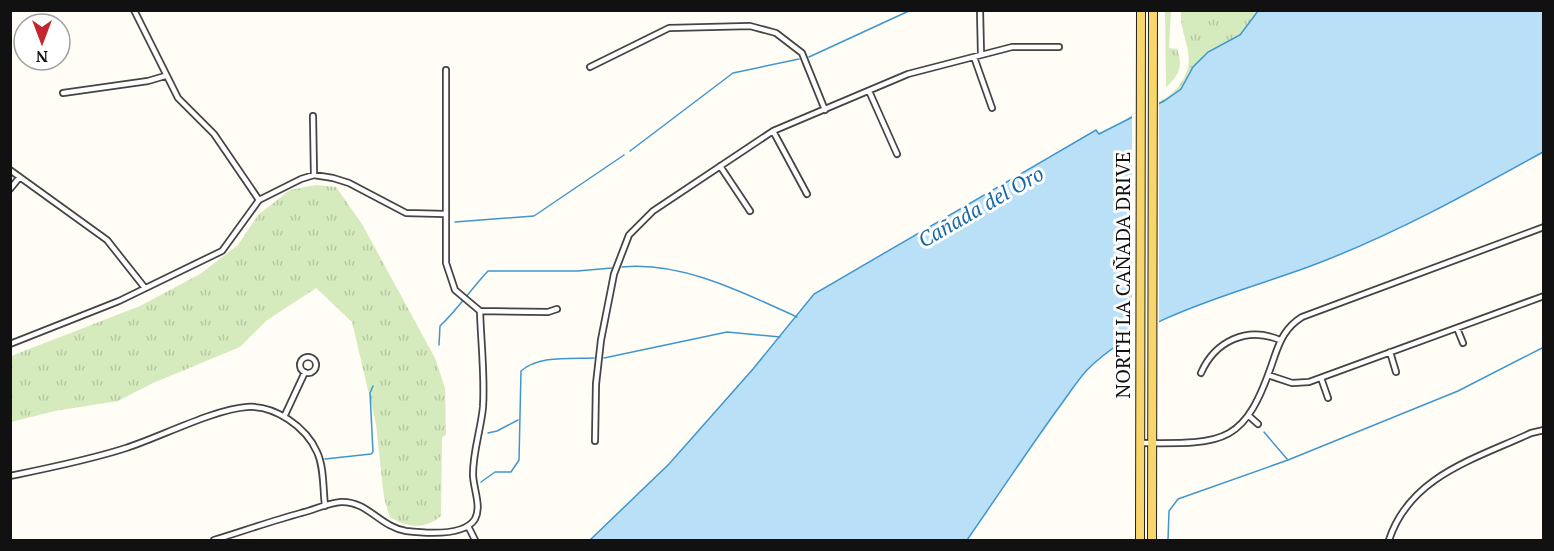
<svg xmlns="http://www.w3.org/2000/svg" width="1554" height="551" font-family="'PT Serif',serif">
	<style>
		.grass { fill: url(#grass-tufts) }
		.water { fill: #b9e0f7; stroke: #3f96cf; stroke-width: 1.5 }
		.pier { fill: #fffdf5 }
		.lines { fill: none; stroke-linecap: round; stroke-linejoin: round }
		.stream { stroke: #3f96cf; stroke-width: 1.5 }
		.street-casing { stroke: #444; stroke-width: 8 }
		.primary-casing { stroke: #222; stroke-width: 10 }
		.street { stroke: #fff; stroke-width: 4.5 }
		.primary { stroke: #f9d66b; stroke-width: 8 }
		.labels { text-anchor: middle; stroke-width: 6; stroke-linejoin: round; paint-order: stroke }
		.street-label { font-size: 20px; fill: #111; stroke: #fff }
		.water-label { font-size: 21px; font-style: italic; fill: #1768a6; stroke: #fff }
	</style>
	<defs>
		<pattern id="grass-tufts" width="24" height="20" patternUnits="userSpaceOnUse" patternTransform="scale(1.5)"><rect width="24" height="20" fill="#d5ebbd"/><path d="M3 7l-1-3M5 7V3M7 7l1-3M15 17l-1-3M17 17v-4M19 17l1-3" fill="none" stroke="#b6c8a1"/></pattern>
	</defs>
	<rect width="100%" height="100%" fill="#fffdf5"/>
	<path class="grass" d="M1165,11H1171L1169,48L1177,49C1183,66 1180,75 1166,87Z
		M1181,11H1292L1245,28L1240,35L1221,45L1184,94L1122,124C1138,102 1177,108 1188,67C1192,49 1179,29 1181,11Z
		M316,185L336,187L362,224L435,358L445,388L446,434L442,438L441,516C424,530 408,528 390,517L384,498L376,424L352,322L316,288L266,321L240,347L153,383L118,401L55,411L11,422V356L140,306L200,274L238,245L258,215L290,190Z"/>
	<path class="water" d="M1258,11H1543V152C1469,193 1395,234 1316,264C1243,292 1144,313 1087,370C1076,382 1067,397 1057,410C1026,453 997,497 967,540H590L669,464L753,369L814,294L1096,130L1099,134L1164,101L1181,89L1193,67L1208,52L1240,35Z"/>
	<path class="pier" d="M1159,100V326L1132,341V115Z"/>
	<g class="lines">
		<path class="stream" d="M809,57L911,10
			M630,151L733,73L799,59
			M455,222L534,216L624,155
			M622,267C682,261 744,293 797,317
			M439,345L440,326C458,309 471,289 488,271H577L612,268
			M604,358L727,332L780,337
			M1264,432L1287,459
			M488,433L497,431L518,420
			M325,459L371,454L373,452L370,393L373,386
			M481,482L495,472H511L519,460L521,371C539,355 571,359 594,358
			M1168,540L1169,511L1178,499L1288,460L1458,391L1544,347"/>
		<defs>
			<path id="street" d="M134,10L178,98L214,134L259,200
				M980,10L981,54
				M974,57L992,108
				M590,67L669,28L750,26L776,33L802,53L825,110
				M869,91L897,154
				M63,93L148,81L165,76
				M313,116L314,175
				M773,131L807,194
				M720,166L750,211
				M10,170L107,240L145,288
				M10,189L19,178
				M480,311L548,312L557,309
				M1457,328L1463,343
				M10,344L119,301L222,251L259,200L301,179L314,175L333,178L349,183L406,213L445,214
				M1390,352L1396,372
				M300 365a8 8 0 1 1 16 0a8 8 0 1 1-16 0Z
				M1201,373C1215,341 1247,326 1280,340
				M1268,375L1292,383L1309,382L1544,296
				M1321,378L1328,398
				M1249,416L1258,424
				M284,417L305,372
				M595,441L596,384L601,340L614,274L629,235L653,211L773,131L908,74L1012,47H1059
				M1140,443C1226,444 1245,445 1274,358C1280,340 1286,327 1302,317L1544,227
				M10,476C49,468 89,460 126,448C160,437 215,409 247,407C275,405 306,427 317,452C324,466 323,489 325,506
				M468,526L475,540
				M214,540C243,531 272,521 301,513C314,510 327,503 341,502C368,501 380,527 406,531C423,533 464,537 475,519C482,506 473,488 473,474C473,451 481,429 483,407C485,376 481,343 480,311L455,290L446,263V70
				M1389,540C1410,476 1475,459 1531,433L1544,430"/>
			<path id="primary" d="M1140,540L1141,10
				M1152,540L1153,10"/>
		</defs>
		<use href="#street" class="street-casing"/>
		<use href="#primary" class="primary-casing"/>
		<use href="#street" class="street"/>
		<use href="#primary" class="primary"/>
	</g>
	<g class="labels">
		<g class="street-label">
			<text transform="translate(1123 275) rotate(-90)" y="7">NORTH LA CAÑADA DRIVE</text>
		</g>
		<g class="water-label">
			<text transform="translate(981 207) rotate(-30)" y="7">Cañada del Oro</text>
		</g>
	</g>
	<rect width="1554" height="551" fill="none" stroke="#111111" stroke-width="24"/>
	<g transform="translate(42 42) rotate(180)"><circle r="28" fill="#ffffff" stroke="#a0a0a0" stroke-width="1.5"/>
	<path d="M0-4.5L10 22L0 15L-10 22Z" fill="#c4262e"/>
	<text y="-9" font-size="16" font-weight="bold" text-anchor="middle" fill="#111111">N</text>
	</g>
</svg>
